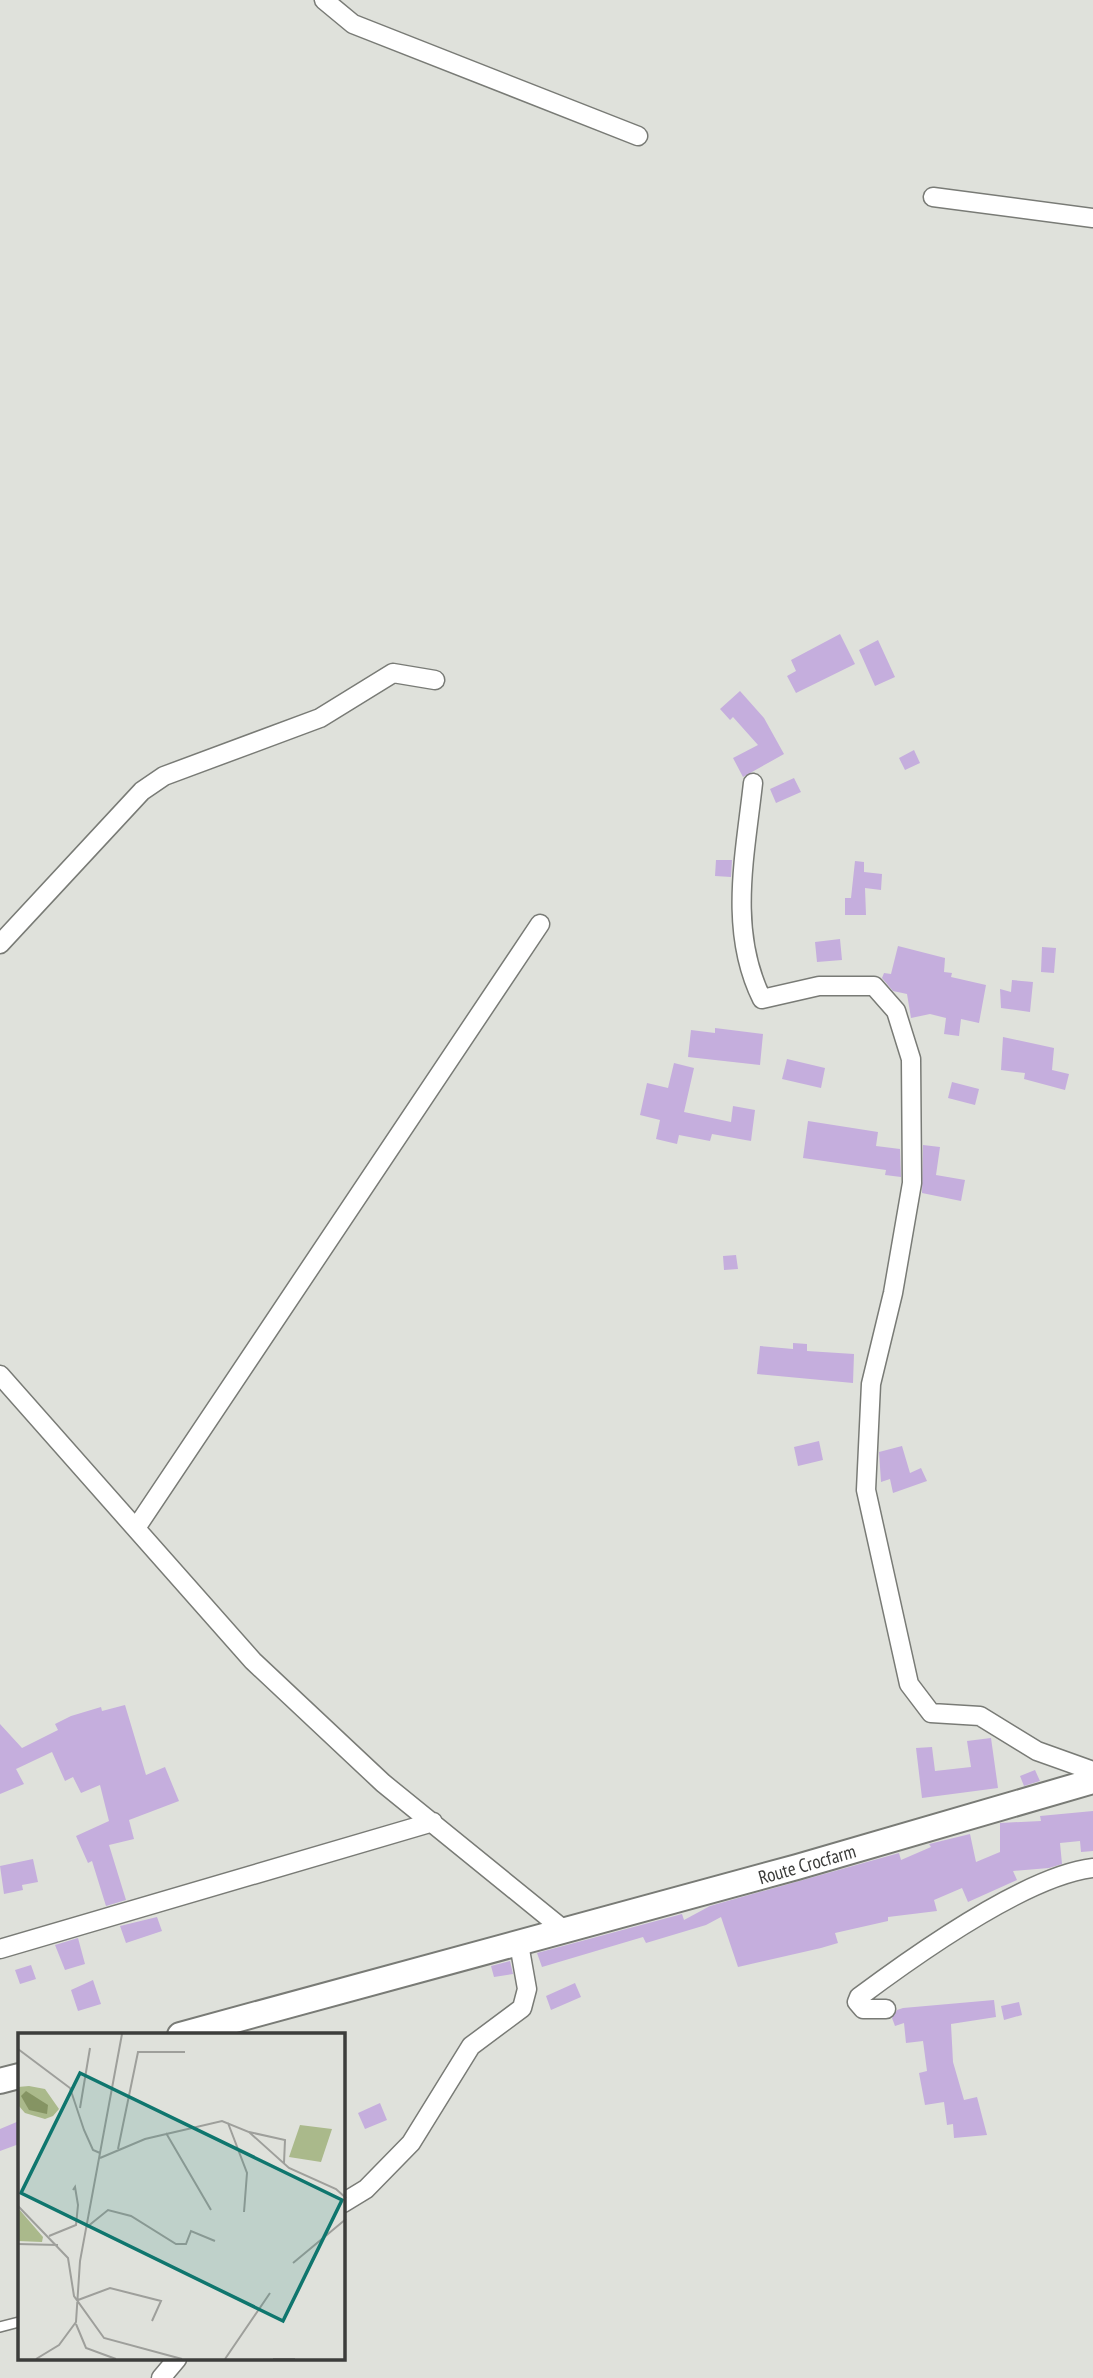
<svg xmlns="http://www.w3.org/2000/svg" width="1093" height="2378" font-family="'PT Sans Narrow',sans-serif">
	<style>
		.building { fill: #c5aedd }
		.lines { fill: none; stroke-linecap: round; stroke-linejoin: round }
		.lane-casing { stroke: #797b76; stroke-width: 12 }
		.street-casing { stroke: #797b76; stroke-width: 21 }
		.secondary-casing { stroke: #797b76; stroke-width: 28 }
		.lane { stroke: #fff; stroke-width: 9 }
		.street { stroke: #fff; stroke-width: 18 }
		.secondary { stroke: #fff; stroke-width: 24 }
		.labels { text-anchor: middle; stroke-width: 5; stroke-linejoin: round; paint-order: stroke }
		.street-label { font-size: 19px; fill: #3c3d3b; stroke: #fff }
		.inset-road { fill: none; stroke: #9e9f9b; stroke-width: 2 }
		.view { fill: #0f766e; fill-opacity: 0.15; stroke: #0f766e; stroke-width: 3.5 }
		.inset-edge { fill: none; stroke: #3c3d3b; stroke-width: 3.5 }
	</style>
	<rect width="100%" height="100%" fill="#dfe1db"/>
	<path class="building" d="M840,634L855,664L796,693L787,676L796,671L791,660Z
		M878,640L895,677L875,686L859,650Z
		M740,691L764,718L784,754L743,777L733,758L758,745L733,717L730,720L720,709Z
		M914,750L920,763L905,770L899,758Z
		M794,778L801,792L776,803L770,789Z
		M716,860H732L731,877L715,876Z
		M855,861L864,862V872L882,874L881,890L865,888L866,915H845V898H851Z
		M840,939L842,960L817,962L815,942Z
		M898,946L945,958L944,972L952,973L951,977L986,985L979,1023L961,1019L959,1036L944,1034L946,1018L930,1014L911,1018L907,994L893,991L882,978L884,973L891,974Z
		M1042,947L1056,948L1054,973L1041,972Z
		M1012,980L1033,982L1030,1012L1001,1008L1000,989L1011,992Z
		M715,1028L763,1034L760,1065L688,1057L691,1030L715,1033Z
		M1003,1037L1054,1048L1052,1070L1069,1074L1065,1090L1024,1079L1025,1073L1001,1070Z
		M787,1059L825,1068L821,1088L782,1079Z
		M674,1063L694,1068L684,1112L731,1122L733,1106L755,1110L751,1141L712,1134L710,1141L679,1135L677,1144L656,1139L660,1120L640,1115L647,1083L668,1088Z
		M952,1082L979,1089L975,1105L948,1098Z
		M808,1121L878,1132L876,1146L900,1149L901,1177L885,1175L886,1170L803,1158Z
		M923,1145L940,1147L936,1175L965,1180L961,1201L922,1193Z
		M736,1255L738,1269L724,1270L723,1256Z
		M793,1343L807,1344V1351L854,1354L853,1383L757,1374L760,1346L793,1349Z
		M819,1441L823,1460L798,1466L794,1447Z
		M902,1446L910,1473L921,1468L927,1481L893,1493L890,1479L881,1482L879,1452Z
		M125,1705L146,1775L165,1767L179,1801L129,1820L134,1839L109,1845L126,1900L106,1906L92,1861L88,1863L76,1836L109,1821L100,1785L81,1793L73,1777L65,1781L52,1752L16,1769L24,1784L0,1794V1724L22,1748L58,1730L55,1724L71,1716L101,1707L102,1711Z
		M991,1738L998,1788L922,1798L916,1748L932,1747L935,1771L971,1767L967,1741Z
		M1035,1770L1040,1781L1024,1786L1020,1776Z
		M1093,1811V1851L1081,1852L1080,1841L1060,1843L1062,1864L1049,1868L1013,1871L1017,1880L968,1902L962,1888L934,1900L937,1911L888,1917V1921L835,1933L838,1943L821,1948L738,1967L721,1917L706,1925L646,1943L643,1937L542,1967L537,1953L682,1914L684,1920L710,1906L899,1853L901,1860L931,1847L929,1844L970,1834L976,1862L1000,1852V1823L1041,1821L1040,1816Z
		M33,1859L38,1882L22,1885L23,1890L4,1894L0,1866Z
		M157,1917L162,1931L126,1943L120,1926Z
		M78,1938L85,1964L65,1970L55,1945Z
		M510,1961L513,1974L494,1977L491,1966Z
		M31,1965L36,1979L20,1984L15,1970Z
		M93,1980L101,2004L78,2011L71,1990Z
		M575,1983L581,1997L551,2010L546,1996Z
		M994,2000L996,2017L951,2024L953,2062L964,2100L977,2097L987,2135L954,2138L953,2124L947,2125L944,2102L925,2105L919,2073L927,2071L923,2041L906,2043L904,2023L895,2026L892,2018L897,2010L903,2008Z
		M1019,2002L1022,2015L1004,2020L1001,2006Z
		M380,2103L387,2120L365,2129L358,2113Z
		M19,2121V2144L0,2151V2129Z"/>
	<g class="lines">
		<defs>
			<path id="lane" d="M0,2327L19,2322"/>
			<path id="street" d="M324,0L353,24L638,136
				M933,197L1093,218
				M753,783C745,856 728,931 762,999L819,986H874L896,1011L911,1059L912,1183L893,1293L871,1384L866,1490L909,1684L931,1713L980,1716L1037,1751L1093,1771
				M0,944L142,791L164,776L320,718L393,673L435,680
				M0,1375L253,1661L383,1783L564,1930
				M136,1528L540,924
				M0,1949L433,1822
				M886,2009H863L857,2002L859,1997C914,1956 1026,1876 1093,1868
				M343,2203L366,2189L411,2143L471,2046L522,2008L527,1989L519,1944
				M161,2378L177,2359"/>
			<path id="secondary" d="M180,2035L797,1867L1093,1781
				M0,2081L19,2076"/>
		</defs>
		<use href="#lane" class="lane-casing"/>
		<use href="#street" class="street-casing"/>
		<use href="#secondary" class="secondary-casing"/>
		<use href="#lane" class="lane"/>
		<use href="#street" class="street"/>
		<use href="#secondary" class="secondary"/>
	</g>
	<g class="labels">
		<g class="street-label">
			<text transform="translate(807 1864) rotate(-16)" y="7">Route Crocfarm</text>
		</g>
	</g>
	<g transform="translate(18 2033)">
		<rect width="327" height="327" fill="#dfe1db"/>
		<path d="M11,53L27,56L41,76L35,83L27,86L7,80L0,72V54ZM282,92L314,96L303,129L271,124ZM0,175L25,204L24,209L0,208Z" fill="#aab98b"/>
		<path d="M8,58L30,72L29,81L11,77L3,63Z" fill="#859463"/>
		<path class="inset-road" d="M0,16L52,55L66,97L75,117L82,120M62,75L72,15M210,90L229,140L226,179M231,99L267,107L266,130M148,100L193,177M100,116L120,19H167M82,125L127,106L204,88L231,99L271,135L318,156L328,165M0,173L50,225L56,263L86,305L164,326M69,194L90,177L113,183L158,211H168L173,198L197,208M31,203L58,192L60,172L57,154L55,157M0,211L40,212M275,230L328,186M60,267L92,255L143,268L134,288M58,291L68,315L98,326M18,326L41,312L58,289L62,228L104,1M207,326L252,260M255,326H277"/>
		<path class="view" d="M62,40L324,167L265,288L3,160Z"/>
		<rect width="327" height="327" class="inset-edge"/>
	</g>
</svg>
